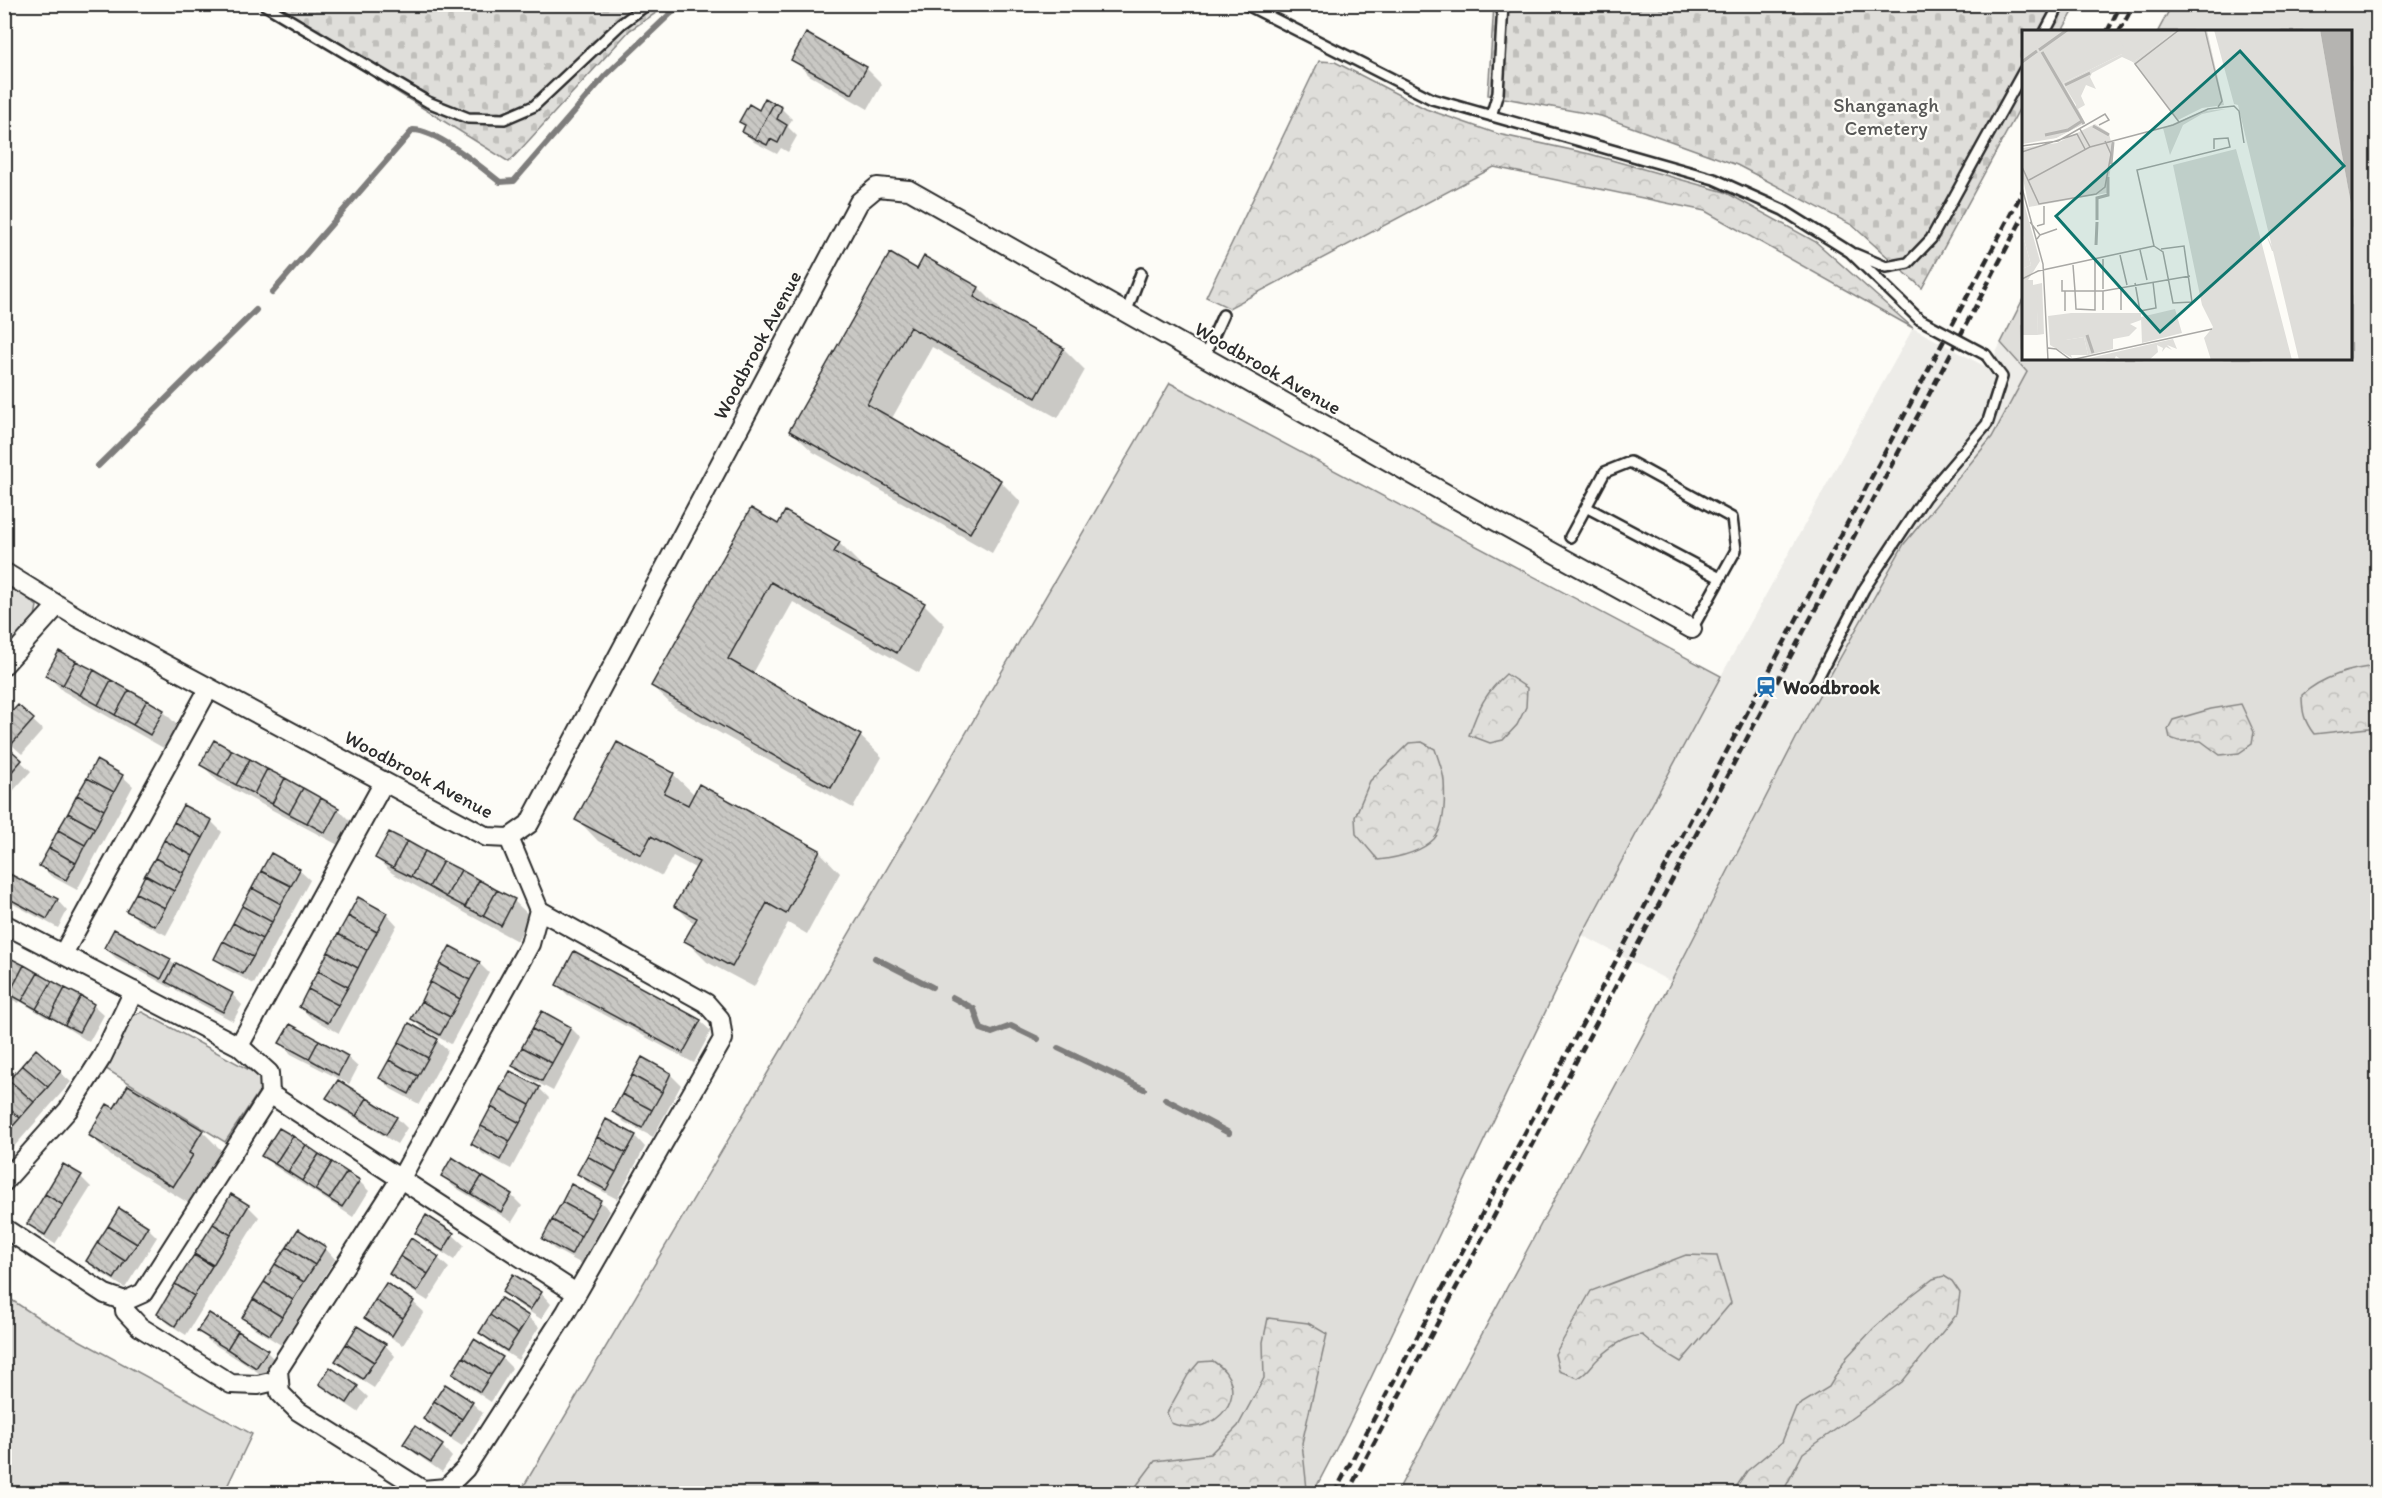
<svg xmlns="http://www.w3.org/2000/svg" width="2382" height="1498" font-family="Itim,sans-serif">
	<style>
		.built { fill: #edece8 }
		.green { fill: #dfdeda; stroke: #858482; stroke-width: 1.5 }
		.forest { fill: url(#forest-crowns); stroke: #858482; stroke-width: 1.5 }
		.cemetery { fill: url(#cemetery-stones); stroke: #858482; stroke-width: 1.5 }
		.shadow { fill: #0003 }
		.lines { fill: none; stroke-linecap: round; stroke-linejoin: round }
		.stream { stroke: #7e7d7b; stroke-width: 6 }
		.building { fill: url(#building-back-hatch); stroke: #2b2b2b; stroke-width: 1.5 }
		.lane-casing { stroke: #2b2b2b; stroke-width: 14 }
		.street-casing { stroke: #2b2b2b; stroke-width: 22 }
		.lane { stroke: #fdfcf7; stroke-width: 9 }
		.street { stroke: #fdfcf7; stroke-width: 18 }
		.rail { stroke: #2b2b2b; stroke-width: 4.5; stroke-dasharray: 9 4.5; stroke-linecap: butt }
		.lane-bridge-casing { stroke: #2b2b2b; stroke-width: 14; stroke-linecap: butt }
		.lane-bridge { stroke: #fdfcf7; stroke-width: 9 }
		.labels { text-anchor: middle; stroke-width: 4.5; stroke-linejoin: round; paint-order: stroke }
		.park-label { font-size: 20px; fill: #585857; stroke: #fdfcf7 }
		.street-label { font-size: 20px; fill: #2b2b2b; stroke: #fdfcf7 }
		.poi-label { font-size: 20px; font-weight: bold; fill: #2b2b2b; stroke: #fdfcf7; text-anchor: start }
		.inset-river { fill: none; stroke: #b5b4b1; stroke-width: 3 }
		.inset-road { fill: none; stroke: #a9a8a5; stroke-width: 1.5 }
		.view { fill: #0f766e; fill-opacity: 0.15; stroke: #0f766e; stroke-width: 3 }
		.inset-edge { fill: none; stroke: #2b2b2b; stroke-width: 3 }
	</style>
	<defs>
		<pattern id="forest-crowns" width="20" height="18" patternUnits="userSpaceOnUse" patternTransform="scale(1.5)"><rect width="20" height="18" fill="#dfdeda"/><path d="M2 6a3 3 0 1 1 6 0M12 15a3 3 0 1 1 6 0" fill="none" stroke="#c0bfbb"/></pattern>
		<pattern id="cemetery-stones" width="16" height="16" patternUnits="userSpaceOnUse" patternTransform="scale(1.5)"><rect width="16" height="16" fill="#dfdeda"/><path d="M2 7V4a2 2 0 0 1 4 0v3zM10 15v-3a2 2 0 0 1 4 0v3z" fill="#c0bfbb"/></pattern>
		<pattern id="building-back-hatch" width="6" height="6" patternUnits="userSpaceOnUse" patternTransform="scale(1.5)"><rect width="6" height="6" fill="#c9c8c4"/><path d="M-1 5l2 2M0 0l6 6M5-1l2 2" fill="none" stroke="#adaca9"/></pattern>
	</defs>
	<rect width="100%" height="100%" fill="#fdfcf7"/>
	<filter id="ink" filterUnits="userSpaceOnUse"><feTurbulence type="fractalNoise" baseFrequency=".0167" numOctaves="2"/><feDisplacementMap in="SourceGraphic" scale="12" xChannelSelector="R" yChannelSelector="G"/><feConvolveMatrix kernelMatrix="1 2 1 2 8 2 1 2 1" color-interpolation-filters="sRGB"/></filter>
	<g filter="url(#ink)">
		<path class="built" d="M1913,328L1988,368L2001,343L2027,372L1992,437L1904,544L1807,717L1671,982L1582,935L1721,676Z"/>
		<path class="green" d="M2172,5H2377V1493L1396,1494L1671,982L1807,717L1904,544L1992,437L2027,372L2001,343L2023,299L2024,358H2350V32L2158,31Z
			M1170,383L1721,676L1582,935L1348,1426L1313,1493L519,1494L790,1035Z
			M5,581L37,606L34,622L5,655Z
			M142,1012L255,1073L261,1080L260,1090L225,1142L103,1067C112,1051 123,1015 142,1012Z
			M4,1295L42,1320L252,1434L224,1493H5Z"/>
		<path class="forest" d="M1319,61L1335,62L1426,109L1498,134L1590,154L1725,192L1816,242L1913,328L1705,211L1494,167L1229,308L1206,297Z
			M2377,666V727L2314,734C2304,721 2302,712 2302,695C2321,677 2352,668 2377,666Z
			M1506,674L1527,688L1526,707L1517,725L1503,740L1490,743L1469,735C1478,709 1485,693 1506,674Z
			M2241,704L2254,732L2252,744L2239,753L2220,755L2201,741H2179L2170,738L2168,729L2173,720L2211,709Z
			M1422,742L1435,749C1438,759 1443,770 1444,781C1445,797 1445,826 1434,839C1420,853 1396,858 1378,860L1356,834L1355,817L1370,781L1409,743Z
			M1686,1255L1717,1256L1731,1303L1681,1362L1659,1349L1642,1335C1626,1336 1611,1347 1599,1358C1591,1365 1589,1372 1578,1378L1559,1371L1555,1354L1591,1291Z
			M1944,1276L1952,1281L1960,1293L1957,1314L1902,1382L1803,1453L1786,1486L1778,1493H1732L1747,1471L1782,1442L1796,1407L1829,1387L1847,1357L1874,1328L1911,1296L1933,1279Z
			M1268,1318L1308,1323L1327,1334L1302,1443L1307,1489L1305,1493H1131L1155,1461L1210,1454L1238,1426L1264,1378L1263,1342Z
			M1213,1361C1257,1389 1216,1442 1171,1423L1167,1413L1188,1375L1199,1362Z"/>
		<path class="cemetery" d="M258,5H668L630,30L509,162Z
			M1494,5H2077L2062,31L2024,32L2023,102L1922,288L1852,225L1737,165L1601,116L1488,95Z"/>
		<path class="shadow" d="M793,59L866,68L882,84L868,109L809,75Z
			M766,100L782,109L792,119L788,127L797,136L788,152L781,148L777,154L754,142L744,132L746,127L741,122L760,112Z
			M925,258L979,288L1000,309L998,312L1064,349L1085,370L1058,418L932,347L891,420L1000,481L1021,502L992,553L813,452L791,431L918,271Z
			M778,526L839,543L860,564L859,567L924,604L945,625L919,673L793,602L752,675L860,736L882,757L853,808L674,707L652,686Z
			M47,675L163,711L179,727L167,750L63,691Z
			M18,707L43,730L22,754L4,738Z
			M4,746L31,771L4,801Z
			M202,765L338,809L354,825L342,847L218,781Z
			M673,774L695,795L819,851L840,873L807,934L788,923L754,987L707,962L686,941L695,925L676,906L697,869L673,856L662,876L598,841L577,819Z
			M122,776L133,786L77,890L51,876L41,866Z
			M211,821L222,832L166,935L139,921L128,910Z
			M376,858L514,901L530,916L517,941L392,873Z
			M299,870L310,880L254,984L226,969L216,958Z
			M4,872L57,900L67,911L58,928L4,899Z
			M358,899L387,914L397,925L339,1033L311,1018L300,1007Z
			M114,931L170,961L176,966L232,994L242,1005L233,1021L178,992L173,986L171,988L116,958L105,948Z
			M479,963L489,973L451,1044L423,1029L413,1019Z
			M4,971L93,1005L104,1015L89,1042L48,1016L47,1018L20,1001L19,1003L7,997L4,994Z
			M557,985L700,1021L711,1031L694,1063L568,995Z
			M409,1025L437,1041L448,1051L419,1104L391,1089L381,1078Z
			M571,1028L581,1038L553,1091L525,1076L514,1065Z
			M281,1043L347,1057L358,1067L349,1084L291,1054Z
			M36,1051L71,1082L4,1158V1087Z
			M643,1059L670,1074L681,1085L653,1137L624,1122L614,1112Z
			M338,1082L397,1118L407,1128L397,1144L339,1108L328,1098Z
			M539,1088L549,1098L511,1169L483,1154L473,1144Z
			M202,1131L223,1152L195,1207L111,1156L90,1135Z
			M635,1136L645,1147L617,1199L589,1184L579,1174Z
			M263,1155L359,1181L369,1191L353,1217L274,1166Z
			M453,1160L511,1195L522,1206L512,1222L453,1186L443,1176Z
			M81,1177L91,1187L55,1244L39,1234L28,1223Z
			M232,1196L248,1206L259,1217L186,1335L169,1324L159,1314Z
			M600,1201L610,1211L582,1264L554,1249L544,1239Z
			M426,1218L453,1235L464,1245L454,1260L427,1243L417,1233Z
			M147,1227L157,1237L125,1288L98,1271L88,1261Z
			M325,1248L335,1259L281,1345L254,1328L243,1317Z
			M438,1258L449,1268L428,1301L401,1284L391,1273Z
			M504,1292L541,1293L551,1304L541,1319L514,1302Z
			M501,1300L528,1317L539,1327L518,1360L491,1343L481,1333Z
			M413,1302L424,1312L403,1345L376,1328L366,1317Z
			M199,1330L267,1352L277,1362L267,1378L209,1341Z
			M385,1345L395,1356L374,1388L347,1371L337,1361Z
			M502,1358L512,1368L491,1402L464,1384L454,1374Z
			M321,1384L357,1387L368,1397L358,1412L331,1394Z
			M472,1403L483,1413L462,1446L435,1429L425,1419Z
			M405,1444L442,1446L452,1457L442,1472L416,1454Z"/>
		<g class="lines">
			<path class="stream" d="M272,293L413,130C437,130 481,167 500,182L514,181L605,76L670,14L684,4
				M98,466L256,310
				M875,958L932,987
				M952,997L974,1009L981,1029L992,1033L1011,1026L1038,1039
				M1058,1048L1144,1089
				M1165,1099L1229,1133"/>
		</g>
		<path class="building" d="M806,33L867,67L852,94L791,60Z
			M765,98L774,103L755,139L742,132L745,125L739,122L749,104L759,110Z
			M774,103L782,107L777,119L787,125L778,143L770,139L767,145L755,139Z
			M890,253L917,269L924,256L979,287L974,297L1064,348L1036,398L910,327L867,404L1001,480L970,533L789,431Z
			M751,508L778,524L785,511L840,542L834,552L925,603L897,653L771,582L728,659L861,735L831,788L651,686Z
			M59,651L76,661L63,685L45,676Z
			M76,661L94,670L80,695L63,685Z
			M94,670L111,680L98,705L80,695Z
			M111,680L129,690L115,715L98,705Z
			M129,690L147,700L133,725L115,715Z
			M147,700L164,710L150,735L133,725Z
			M18,705L34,719L11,745L4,739V720Z
			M214,740L232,750L218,775L200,765Z
			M617,742L674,773L664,793L688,805L699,784L820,850L786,914L767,903L732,967L684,941L697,918L674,906L699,862L651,836L641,855L575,820Z
			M4,744L22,760L8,776L4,773Z
			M232,750L250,759L236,785L218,775Z
			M250,759L267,769L254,794L236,785Z
			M96,760L123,775L114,792L87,778Z
			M267,769L285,778L272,804L254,794Z
			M87,778L114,792L104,810L77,795Z
			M285,778L303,788L289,814L272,804Z
			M303,788L321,798L307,823L289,814Z
			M77,795L104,810L95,828L68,813Z
			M321,798L339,808L325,833L307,823Z
			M183,805L212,820L203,838L174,822Z
			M68,813L95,828L85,845L58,830Z
			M174,822L203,838L193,856L164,840Z
			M58,830L85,845L76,863L49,848Z
			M389,832L407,841L393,868L375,858Z
			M164,840L193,856L184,873L155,858Z
			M407,841L425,851L411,877L393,868Z
			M49,848L76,863L66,880L39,866Z
			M425,851L443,861L429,887L411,877Z
			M271,853L300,869L291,886L261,871Z
			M155,858L184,873L174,891L145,875Z
			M443,861L461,870L446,897L429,887Z
			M461,870L479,880L465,907L446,897Z
			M4,871L58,899L47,919L4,896Z
			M261,871L291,886L281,904L252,888Z
			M145,875L174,891L165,908L136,893Z
			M479,880L497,890L483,916L465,907Z
			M252,888L281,904L272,922L242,906Z
			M497,890L515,899L501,926L483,916Z
			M136,893L165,908L155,926L126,911Z
			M358,897L387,913L377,932L348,916Z
			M242,906L272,922L262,939L233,923Z
			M348,916L377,932L367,950L338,934Z
			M233,923L262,939L253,957L223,941Z
			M114,929L171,959L161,979L104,948Z
			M338,934L367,950L358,968L328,952Z
			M223,941L253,957L243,974L214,959Z
			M450,946L480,962L470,980L440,964Z
			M574,951L701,1020L683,1053L556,985Z
			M328,952L358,968L348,987L318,971Z
			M10,958L24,965L9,994L4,992V968Z
			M176,963L233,993L223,1012L166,982Z
			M440,964L470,980L460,999L430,982Z
			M24,965L38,973L22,1001L9,994Z
			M318,971L348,987L338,1005L308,989Z
			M38,973L52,981L36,1009L22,1001Z
			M52,981L65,988L50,1017L36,1009Z
			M430,982L460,999L450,1017L421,1001Z
			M65,988L81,996L65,1025L50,1017Z
			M308,989L338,1005L328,1023L299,1007Z
			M81,996L94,1004L79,1032L65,1025Z
			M421,1001L450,1017L440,1035L411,1019Z
			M542,1011L571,1027L562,1045L532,1029Z
			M409,1023L438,1039L428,1058L399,1042Z
			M290,1024L319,1040L309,1059L279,1043Z
			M532,1029L562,1045L552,1063L522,1047Z
			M319,1040L348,1056L338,1075L309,1059Z
			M399,1042L428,1058L418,1076L389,1060Z
			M522,1047L552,1063L542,1081L512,1066Z
			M36,1049L61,1071L48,1087L22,1065Z
			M642,1057L671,1073L662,1092L632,1075Z
			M389,1060L418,1076L409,1094L379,1078Z
			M22,1065L48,1087L34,1102L9,1080Z
			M510,1071L540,1087L530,1105L500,1089Z
			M632,1075L662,1092L652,1110L622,1094Z
			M9,1080L34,1102L20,1118L4,1104V1085Z
			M338,1080L367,1098L356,1116L326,1098Z
			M128,1085L203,1130L189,1153L193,1155L173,1187L88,1135L107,1104L114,1108Z
			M500,1089L530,1105L520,1123L491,1107Z
			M622,1094L652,1110L642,1128L612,1112Z
			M367,1098L397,1117L386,1135L356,1116Z
			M4,1104L20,1118L6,1134L4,1132Z
			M491,1107L520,1123L510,1141L481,1126Z
			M606,1119L636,1135L626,1153L597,1137Z
			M481,1126L510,1141L500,1160L471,1144Z
			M279,1128L293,1136L275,1164L261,1156Z
			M293,1136L306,1145L288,1172L275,1164Z
			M597,1137L626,1153L616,1172L587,1156Z
			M306,1145L319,1154L302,1181L288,1172Z
			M319,1154L332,1162L315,1190L302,1181Z
			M587,1156L616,1172L606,1190L577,1174Z
			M452,1157L482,1176L471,1194L441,1176Z
			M332,1162L347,1172L329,1199L315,1190Z
			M63,1164L82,1175L63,1205L45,1194Z
			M347,1172L360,1180L342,1207L329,1199Z
			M482,1176L512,1194L501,1212L471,1194Z
			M571,1184L601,1200L591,1218L562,1202Z
			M45,1194L63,1205L45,1235L27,1224Z
			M231,1194L249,1205L231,1235L213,1224Z
			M562,1202L591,1218L581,1236L552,1220Z
			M119,1208L148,1226L137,1244L108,1226Z
			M426,1215L454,1233L443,1251L415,1233Z
			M552,1220L581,1236L571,1255L542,1239Z
			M213,1224L231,1235L213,1265L194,1254Z
			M108,1226L137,1244L125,1261L97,1243Z
			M298,1229L326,1247L315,1265L287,1247Z
			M411,1238L439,1257L428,1274L400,1256Z
			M97,1243L125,1261L114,1279L86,1261Z
			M287,1247L315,1265L304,1282L275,1264Z
			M194,1255L212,1266L194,1296L175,1284Z
			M400,1256L428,1274L417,1292L389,1274Z
			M275,1264L304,1282L293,1300L264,1282Z
			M513,1274L542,1292L530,1310L502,1292Z
			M264,1282L293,1300L282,1317L253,1299Z
			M386,1283L414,1301L403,1318L375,1300Z
			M175,1284L194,1296L175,1326L157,1314Z
			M501,1298L529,1316L518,1334L490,1315Z
			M253,1299L282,1317L270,1335L242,1318Z
			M375,1300L403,1318L392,1336L364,1318Z
			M209,1313L238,1331L227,1349L197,1331Z
			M490,1315L518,1334L507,1351L479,1333Z
			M357,1326L386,1344L374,1362L346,1344Z
			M238,1331L268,1350L256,1368L227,1349Z
			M474,1339L503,1357L491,1375L463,1357Z
			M346,1344L374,1362L363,1379L335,1361Z
			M463,1357L491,1375L480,1392L452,1374Z
			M330,1367L358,1386L347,1403L319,1384Z
			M445,1384L473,1402L462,1419L434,1401Z
			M434,1401L462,1419L451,1437L423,1419Z
			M415,1426L443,1445L431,1462L403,1444Z"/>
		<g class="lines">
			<defs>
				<path id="lane" d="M263,4L428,102L468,118L504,119L534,106L621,24L648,4
					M1245,4L1432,99L1714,179L1783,210L1850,252L1919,319
					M2045,32L2060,4
					M1491,116L1498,93L1503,4
					M1855,254L1886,267L1908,263L1931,239L2024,70
					M1126,313L1141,273
					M1204,357L1223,315
					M1586,507L1720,578
					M1570,537L1605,472L1630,462L1732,518L1736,550L1692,629
					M1814,685L1864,589L1925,497L1987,424L2002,377L1986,355"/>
				<path id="street" d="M4,572L77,617L487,837L509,838L529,824L859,202L877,187L909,190L1452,497L1692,629
					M4,665L58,605
					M509,838L539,910L530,944L401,1178L278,1370L280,1393L298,1411L423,1490L446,1488L465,1469L566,1312L723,1039L720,1019L706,1003L539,910
					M4,924L239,1046L269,1073L270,1094L576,1293
					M63,954L209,688
					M239,1046L384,782
					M4,1182L68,1110L102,1057L134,991
					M4,1228L105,1294L125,1301L143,1293L270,1094
					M125,1301V1311L140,1327L231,1384L258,1385L279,1380"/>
			</defs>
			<use href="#lane" class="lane-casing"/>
			<use href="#street" class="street-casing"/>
			<use href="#lane" class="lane"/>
			<use href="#street" class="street"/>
			<path class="rail" d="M2107,32L2121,4
				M2119,32L2134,4
				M1334,1494L2024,189
				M1347,1494L2024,215"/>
			<defs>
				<path id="lane-bridge" d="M1919,319L1986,355"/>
			</defs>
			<use href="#lane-bridge" class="lane-bridge-casing"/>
			<use href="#lane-bridge" class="lane-bridge"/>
		</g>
	</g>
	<defs>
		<symbol id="station-bare" viewBox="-9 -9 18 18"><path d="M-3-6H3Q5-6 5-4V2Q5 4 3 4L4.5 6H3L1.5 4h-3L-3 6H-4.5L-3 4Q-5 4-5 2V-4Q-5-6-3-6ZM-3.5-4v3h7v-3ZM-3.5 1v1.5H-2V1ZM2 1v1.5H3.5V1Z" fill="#1f6fb2" stroke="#fdfcf7" stroke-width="2.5" paint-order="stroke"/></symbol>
	</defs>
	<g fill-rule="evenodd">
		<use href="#station-bare" x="1751" y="672" width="30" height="30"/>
	</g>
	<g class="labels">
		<g class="park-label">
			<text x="1886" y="112">Shanganagh<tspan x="1886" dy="23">Cemetery</tspan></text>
		</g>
		<g class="street-label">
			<text transform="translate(757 345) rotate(-62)" y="7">Woodbrook Avenue</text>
			<text transform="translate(1268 368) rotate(30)" y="7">Woodbrook Avenue</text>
			<text transform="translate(419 774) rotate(28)" y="7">Woodbrook Avenue</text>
		</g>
		<g class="poi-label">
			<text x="1783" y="694">Woodbrook</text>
		</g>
	</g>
	<g transform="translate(2022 30)">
		<rect width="330" height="330" fill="#fdfcf7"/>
		<path d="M0,0H17L25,9L42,0H154L111,32L100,24L41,53L63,93L34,108L0,111ZM192,0H298L330,179V330H277L216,75L212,74ZM214,119L237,203L270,330H189L182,308L191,297L180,275L151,135ZM0,202L9,235L0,239ZM17,256L15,305H0V259ZM153,279L160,303L120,313L119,287ZM62,307L66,325H46L43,310Z" fill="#dfdeda"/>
		<path d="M17,0H47L17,21L15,18L25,11ZM91,0L118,6L131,0H154L111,32L100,27L70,43L68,47L74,59L64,55L59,66L63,75L56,79L63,93L34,108L0,114V102L16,89H31L38,96L50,90L54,75L41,53L100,24L102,17ZM204,79L180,84L161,95L148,125L141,98L181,81ZM275,150L274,195L262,212V222L250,221L244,204L251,218L256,217L273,185L271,159ZM0,166L18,231L6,250H11V255L20,253L22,304L15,305L16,264L10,260L0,264V239L9,235L0,202ZM229,197L241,222L238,226L240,241L234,244L228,242L225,223L229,210L223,200ZM294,209L298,211L289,230L266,243L265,237L283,227ZM49,283H119V290L108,294L115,298L107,306L91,309V319L66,325L62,307L44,310L50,328L28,315L26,286ZM151,309L155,319L145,315L150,320L144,317L140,322L141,318L135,315L136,322L127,330H100L94,326L92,330H59Z" fill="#dfdeda"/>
		<path d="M154,0H185L202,75L180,78L156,90L111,32ZM73,94L87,103L91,121L85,163L7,177L0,144V118L35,113Z" fill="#dfdeda"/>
		<path d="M298,0H330V179L316,103Z" fill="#b5b4b1"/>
		<path class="inset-river" d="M17,20L45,0M20,22L62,94M0,32L15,21M43,55L68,43M71,96L87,105M23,105L46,100L60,91M89,134L91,112M75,190V168L86,165V147M74,215L75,192M65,305L71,323"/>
		<path class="inset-road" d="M183,0L200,71L196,77M157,92L113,34L157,0M0,116L36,111L83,84L87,90L77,95M68,117L151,95L186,79L212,76L217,81L222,113M0,122L55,104L63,119M0,137L17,174L74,164L83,157L89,124L83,111M7,150L68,117L58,99M0,158L21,234L26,330M8,192L18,205L15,209M15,196L22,194V176M18,205L35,199M132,216L115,140L208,117L206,108L192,109V119M132,216L141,222L151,273L170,272L162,216L139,219M118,220L125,250M98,225L105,255M81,229V259M51,235L53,261H81L168,246M0,249L16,241L132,216M40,250V261H53L54,279L73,280V230M113,253L118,281L134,278L131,252M99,257V280M43,261V281M81,261V280M26,318L34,319L49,330L190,299"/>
		<path class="view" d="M218,21L322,136L138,302L34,186Z"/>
		<rect width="330" height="330" class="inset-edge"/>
	</g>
	<rect width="2382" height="1498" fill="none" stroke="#fdfcf7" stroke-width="24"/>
	<rect x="12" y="12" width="2358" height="1474" fill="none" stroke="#2b2b2b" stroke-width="2" filter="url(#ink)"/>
</svg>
